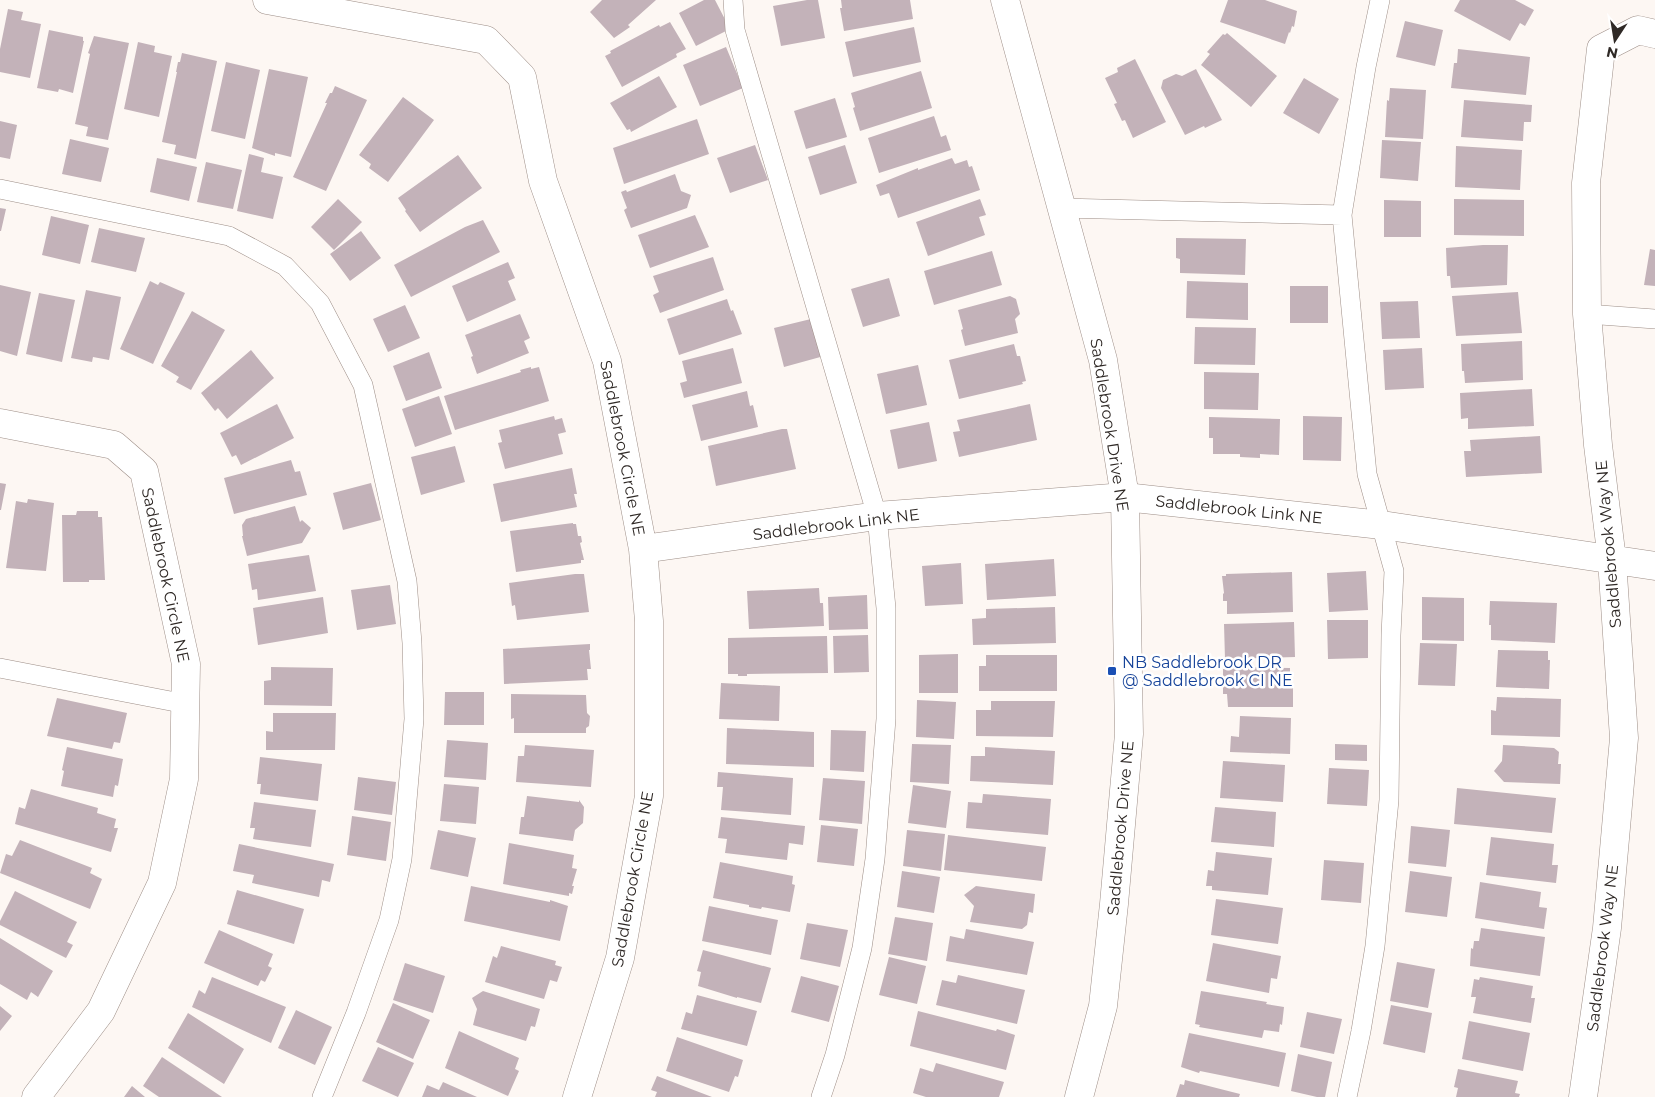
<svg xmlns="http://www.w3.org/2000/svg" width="1655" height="1097" font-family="Montserrat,sans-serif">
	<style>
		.building { fill: #c3b2b9 }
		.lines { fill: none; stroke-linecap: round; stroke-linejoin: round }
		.lane-casing { stroke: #9d8e87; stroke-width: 20 }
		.street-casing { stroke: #9d8e87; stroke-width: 29 }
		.secondary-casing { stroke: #9d8e87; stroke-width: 29 }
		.lane { stroke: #fff; stroke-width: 19 }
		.street { stroke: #fff; stroke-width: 28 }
		.secondary { stroke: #fff; stroke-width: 28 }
		.transit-dot { fill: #1a4fb4; stroke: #fff; stroke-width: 2 }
		.labels { text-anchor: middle; stroke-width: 5; stroke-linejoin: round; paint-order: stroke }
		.street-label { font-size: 16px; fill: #2f2926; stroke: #fff }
		.transit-label { font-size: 16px; fill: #164399; stroke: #fff; text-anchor: start }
	</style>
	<rect width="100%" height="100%" fill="#fdf7f3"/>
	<path class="building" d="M602,0H656L628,25L630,27L614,38L590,12Z
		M704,0H715L730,29L696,46L679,13Z
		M807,0H818L825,38L781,46L773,6Z
		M841,0H910L913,19L844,31L840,8H842Z
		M1228,0H1265L1297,11L1294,27L1292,26L1290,33L1289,32L1285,44L1220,22Z
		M1460,0H1515L1534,10L1525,26L1520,23L1510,41L1454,11Z
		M8,9L23,12L21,20L41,24L30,78L0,72V49Z
		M1405,21L1443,30L1435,66L1396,57Z
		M670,22L686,49L676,54L677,57L622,87L605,56L611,53L610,51L659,25L660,27Z
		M914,27L921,62L853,77L845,42Z
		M49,30L83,37V41H84L73,93L59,89L58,92L37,88Z
		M1227,33L1277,76L1251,107L1201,65L1210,54L1207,52L1223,34L1225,35Z
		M94,36L129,43L108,140L86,136L88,127L75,124L90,54L88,53Z
		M138,42L155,46L154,52L172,56L159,117L124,109Z
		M726,47L743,88L700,106L683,65Z
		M1458,49L1530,57L1526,95L1451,88L1454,63H1457Z
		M182,53L217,61L196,159L174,154L176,145L162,142L177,72H176L178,62H180Z
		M1135,59L1166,122L1133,138L1125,120L1122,121L1114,104L1117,103L1105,78L1118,72L1117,68Z
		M226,62L260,70L245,139L211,131Z
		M269,69L308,77L291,157L275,153V156L252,148Z
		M1196,69L1222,120L1205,128L1204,126L1185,135L1161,88L1163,80L1176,74L1182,76Z
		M921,71L932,108L860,131L853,108L855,107L851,93Z
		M659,76L677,107L631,132L630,129L627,130L610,103Z
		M1304,78L1339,99L1319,134L1283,113Z
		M335,86L367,100L326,191L293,177L327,103H325L330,93H332Z
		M1390,88L1426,90L1423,139L1385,137L1387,100L1389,101Z
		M403,97L434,120L388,182L369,168L371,164L359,155Z
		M835,98L847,137L806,149L794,111Z
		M1464,100L1532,105L1531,122H1524L1523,141L1461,137Z
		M934,116L941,137L946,135L951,150L879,173L868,138Z
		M697,119L709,154L624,184L613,148Z
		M0,121L17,125L10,159L0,157Z
		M70,139L109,148L101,182L62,174Z
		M1382,140L1421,142L1418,181L1380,178Z
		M755,145L768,180L730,193L717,158Z
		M845,145L857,183L820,195L808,157Z
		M1456,146L1522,150L1520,190L1455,187Z
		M249,154L264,158L261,172L283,177L273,219L237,211Z
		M458,155L482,188L420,232L405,211L406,210L398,198Z
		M157,158L197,167L189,201L150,192Z
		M952,158L955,164L967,160L969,167L972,166L980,190L898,218L889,193L880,196L876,185L918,168V170Z
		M206,162L242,170L233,209L197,202Z
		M675,174L681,191L691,195L687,208L631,228L624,210L627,208L621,192L626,190L627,192Z
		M338,199L362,222L334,250L311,227Z
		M980,199L986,215L979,217L985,235L928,256L916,222Z
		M1454,199L1524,200V236L1454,235Z
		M1384,200L1421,201V237H1384Z
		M0,208L6,209L1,231H0Z
		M695,215L709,247L650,268L638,235Z
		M51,216L89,225L80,264L42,255Z
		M483,220L500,252L411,297L394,265L465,227Z
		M99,228L145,238L136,272L91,262Z
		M361,231L381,258L350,281L330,254Z
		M1176,238L1246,239L1245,275L1180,273V259L1176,258Z
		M1483,245H1508L1507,285L1451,288L1450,276H1447L1446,248Z
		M1650,249L1655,250V286L1644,285Z
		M992,251L1002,285L934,305L924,271Z
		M713,257L724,290L660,313L653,295L659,292L653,276Z
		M508,262L515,278L508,281L516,300L467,322L452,286Z
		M889,278L900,316L863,327L851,289Z
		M150,281L158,285L160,282L185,293L153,364L120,349Z
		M1187,281L1248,283V320L1186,318Z
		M0,285L31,292L17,356L0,351Z
		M1290,286H1328V323H1290Z
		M86,290L121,297L109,360L93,357L92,362L71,358Z
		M1518,292L1522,333L1456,336L1452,296Z
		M39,293L75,300L62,362L26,354Z
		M1010,296L1016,299L1020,314L1015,319L1018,333L965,346L961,330L963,329L958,310Z
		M727,299L731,311L733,310L742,334L679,355L667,319Z
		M1418,301L1420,338L1382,339L1380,302Z
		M405,305L420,338L388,352L373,319Z
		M192,311L225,330L191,390L176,382L179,377L161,366Z
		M520,314L530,338L524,341L529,353L477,374L471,357L473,356L465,335Z
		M815,318L824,356L784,367L774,328Z
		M1195,327L1256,328L1255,365L1194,364Z
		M1522,341L1523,380L1465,383L1464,371H1462L1461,344Z
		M1014,344L1017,356H1020L1026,381L1022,382L1023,384L959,399L949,360Z
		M733,348L742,383L684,398L680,383L687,381L682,361Z
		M1422,348L1424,388L1385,390L1383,350Z
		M251,350L274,378L227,419L218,408L215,411L201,393Z
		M429,352L442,388L406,401L393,366Z
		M918,365L927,405L886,414L877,374Z
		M531,367V369L539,367L549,401L455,430L444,396L521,372L520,370Z
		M1204,372L1259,373L1258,410L1204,409Z
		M1532,389L1534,426L1468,429V418L1461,419L1460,393Z
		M747,391L750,406L753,405L758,427L701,441L692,405Z
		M439,396L452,434L415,447L402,409Z
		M277,404L294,438L241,465L236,455L232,457L220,433Z
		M1030,404L1037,440L959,457L953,432L960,431L957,420Z
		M554,416L555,420L562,418L566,432L558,434L563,454L505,469L498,443L502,442L499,430Z
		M1303,416L1342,417L1341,461L1303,460Z
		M1209,417L1280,419L1279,455L1260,454V458L1240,457V454H1213V438H1209Z
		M929,422L937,461L898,469L890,430Z
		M782,429H787L796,469L716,486L708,446Z
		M1540,436L1542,473L1466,477L1464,451H1471L1470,440Z
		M455,446L465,482L421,495L411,457Z
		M291,460L295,472L300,471L307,495L234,514L224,478Z
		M572,468L577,494H574L577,507L501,522L493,484Z
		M0,483L6,484L1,510H0Z
		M371,483L381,520L343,530L333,493Z
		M28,499L54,503L46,571L6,568L16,501L27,503Z
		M295,506L300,522L302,520L311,528L302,543L247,556L242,536H243L242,525L246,519Z
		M77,511H98V517H102L105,580H89V582H63L62,515H76Z
		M573,523V524H576L578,536H581L582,542L580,543L584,560H581V563L516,572L510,531Z
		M309,555L316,591L258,600L257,589L252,590L248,564Z
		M1054,559L1056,596L987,600L985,564Z
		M961,563L963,604L925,606L922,566Z
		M1366,571L1368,610L1329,612L1327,573Z
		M1292,572L1293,612L1227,614V601H1223V594L1224,593L1222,576H1226V574Z
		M575,574H584L589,612L517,620L515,605L512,606L509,583Z
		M390,585L396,624L357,630L351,590Z
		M819,588L820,603H823L824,626L749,629L747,591Z
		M867,595L868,629L829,630L828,597Z
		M323,597L328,633L258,645L253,608Z
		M1422,597L1464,598V641L1422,640Z
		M1490,601L1557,603L1555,643L1491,640V625H1489Z
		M1055,607L1056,643L973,645L972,619L986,618V609Z
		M1327,620H1368V658L1328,659Z
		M1294,622L1295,657L1225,659L1224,624Z
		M868,635L869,672L834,673L833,636Z
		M827,636L828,673L747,674V676H738V674H728V638Z
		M1420,643L1457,644L1455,686L1418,685Z
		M590,644V650H589L591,669H587L588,680L504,684L503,649Z
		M1498,650L1548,651V660H1550L1549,689L1496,687Z
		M958,654V693H919V655Z
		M986,655H1057V691H979V666H986Z
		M271,667L333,668L332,706L264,705V681L271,680Z
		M1225,667L1290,668V683H1293V707H1228L1227,694H1223V669H1225Z
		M721,683L780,686L779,721L719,719Z
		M445,692H484V725H444Z
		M511,694L586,695L587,713L590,716L589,726L586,728V733H514V718L511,719Z
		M1497,697L1561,699L1560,737L1491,735V710L1496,711Z
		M57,698L127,713L120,743L114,742L112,749L47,736Z
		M917,700L956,702L954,739L916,737Z
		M991,701H1055L1053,737L976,736V710H991Z
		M273,713H336L335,750H266V731L273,732Z
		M1240,716L1291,718L1290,754L1230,752L1231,736L1239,737Z
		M727,728L814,732V767L726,764Z
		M831,730L866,731L864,772L830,770Z
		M447,740L488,743L486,780L444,777Z
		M912,744L951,745L949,784L910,782Z
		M1335,744L1367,745V761L1335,760Z
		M525,745L594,750L591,787L516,782L518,756H524Z
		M1503,745L1554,748L1559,752L1558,764H1561L1560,784L1504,782L1494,771L1502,761Z
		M67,747L123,759L118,786L115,785L113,797L61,786L64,771L62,770Z
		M985,747L1055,751L1053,785L970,781L971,756H985Z
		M260,757L322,764L318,801L260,794L261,784H257Z
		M1223,761L1285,765L1283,802L1220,798Z
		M1329,768L1369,770L1367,806L1327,804Z
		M718,772L793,778L791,815L721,810L723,787H717Z
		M358,777L396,782L392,815L354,810Z
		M823,778L865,781L862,824L819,820Z
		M444,784L479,787L476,824L440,821Z
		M913,785L951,791L946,828L908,823Z
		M1457,788L1556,798L1552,833L1454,824Z
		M31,789L98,808L97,813L116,819L114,828H118L111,852L15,824L19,807L25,809Z
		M983,794L1051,799L1048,835L966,828L968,802L982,803Z
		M527,796L579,802V800L584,807L583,823L575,830L573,841L519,834L521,817H524Z
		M254,802L316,810L311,847L253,839L255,828H250Z
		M1215,807L1276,812L1274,847L1211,842Z
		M352,816L391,822L386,861L347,855Z
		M721,817L805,826L803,845L789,843L787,860L725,853L727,839L718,838Z
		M821,825L858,829L854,866L817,862Z
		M1411,826L1450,830L1446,867L1408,863Z
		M438,830L476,838L468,877L430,869Z
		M907,830L945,834L941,871L903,866Z
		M948,835L1046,847L1042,881L944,870Z
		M1491,837L1554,844L1552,865H1558L1556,883L1486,875Z
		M20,840L92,868L90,873L102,879L90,909L0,873L6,854L12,856Z
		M509,843L574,855L572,868L577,869L572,886H574L572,894L569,893V896L503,884Z
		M239,844L334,864L330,882L322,880L319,897L252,883L254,875L233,871Z
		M1216,852L1272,858L1268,895L1212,890V886H1206L1208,870L1214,871Z
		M1324,860L1364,863L1361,903L1321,900Z
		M720,862L793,876L792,884L795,885L790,912L762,907L761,909L749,907V905L713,898Z
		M902,871L940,877L934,913L897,907Z
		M1410,871L1452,877L1447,917L1405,912Z
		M1480,882L1541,892L1539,907L1547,908L1544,929L1475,918Z
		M471,886L550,902V900L568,906L560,941L464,921Z
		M976,886L1035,894L1033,913L1029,912L1027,925L1022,929L970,922L974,906L964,895Z
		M237,890L304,909L294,944L227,924Z
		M15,891L77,922L67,942L73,945L66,958L0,925V921Z
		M1216,899L1283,908L1278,944L1211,935Z
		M709,906L778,920L771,955L702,941Z
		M895,917L933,923L927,961L888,954Z
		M807,923L848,930L840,967L800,959Z
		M1481,928L1545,937L1540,976L1470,966L1471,948L1473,949L1474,941H1479Z
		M966,929L1034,942L1027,975L946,961L950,936L964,939Z
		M219,930L273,954L268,966L272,968L265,982L261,980L258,986L204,963Z
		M0,938L53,971L38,997L31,992L27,1000L0,984Z
		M1213,943L1281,956L1277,979L1271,978L1269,993L1206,981Z
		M501,946L556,961L555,965L562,967L557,982L550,980L544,999L485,982L493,956L497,958Z
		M703,950L771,968L761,1003L737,997V998L698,986L701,972L697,971Z
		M889,957L926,966L917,1004L879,995Z
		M1397,962L1435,969L1428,1008L1390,1001Z
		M405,963L445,976L433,1013L393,1000Z
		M958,975L1025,990L1017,1024L936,1005L942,980L956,983Z
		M801,976L839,986L829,1022L791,1012Z
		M212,977L286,1007L271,1043L192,1007L199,990L205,994Z
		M1480,977L1533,986L1531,998H1535L1531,1023L1473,1013L1476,997H1471L1474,979L1479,980Z
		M483,991L540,1009L535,1027L531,1026L526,1041L473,1025L477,1009L472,998Z
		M1201,991L1267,1002L1266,1004L1284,1007L1282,1025L1280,1024L1279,1032L1264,1030L1262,1038L1199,1027L1200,1025L1195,1024Z
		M697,995L757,1011L747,1046L681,1029L686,1012L692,1014Z
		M393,1003L430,1020L413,1059L376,1042Z
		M1391,1005L1432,1013L1425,1053L1383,1044Z
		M0,1006L12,1016L0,1031Z
		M296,1010L332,1027L315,1065L278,1048Z
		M918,1011L996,1031L997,1029L1015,1035L1006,1070L910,1046Z
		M1307,1012L1342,1019L1334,1054L1300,1047Z
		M188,1013L244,1049L224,1084L168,1048Z
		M1469,1021L1530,1033L1523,1071L1462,1059Z
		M459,1031L519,1058L515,1069L519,1071L508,1096L445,1068Z
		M1189,1033L1286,1053L1279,1087L1200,1071L1199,1073L1181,1067Z
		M677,1037L743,1060L738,1077L735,1076L729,1092L666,1071Z
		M378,1047L414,1063L398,1097L362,1081Z
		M1298,1054L1332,1062L1325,1097H1317L1291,1091Z
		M162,1057L222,1097H159L143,1086Z
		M936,1063L1004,1082L999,1097H926L913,1093L920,1068L933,1072Z
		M1458,1069L1518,1081L1515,1093L1520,1094L1519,1097H1456L1458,1088L1454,1087Z
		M657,1076L712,1097H655L657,1092L651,1090Z
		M1185,1080L1240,1094L1239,1097H1176L1180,1084L1184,1085Z
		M443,1082L477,1097H422L427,1085L439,1090Z
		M132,1086L145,1097H124Z"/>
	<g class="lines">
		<defs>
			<path id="lane" d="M733,0L735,30L877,516L886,608V719L875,859L862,948L835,1055L821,1097
				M0,189L229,236L285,266L320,303L363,385L407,581L412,643L414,719L402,859L389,920L356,1013L322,1097
				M1061,208L1342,215
				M1587,314L1655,319
				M0,668L186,704
				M1347,1097L1361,1031L1375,946L1389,800L1391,635L1394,571L1367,474L1342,215L1366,67L1380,0"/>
			<path id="street" d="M267,0L486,40L522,77L543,181L607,361L643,549L649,621V796L620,958L577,1097
				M0,423L114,445L144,471L186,664L184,779L162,883L101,1011L36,1097
				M643,549L877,516L1125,497L1382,525L1655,566
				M1583,1097L1607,928L1624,738L1612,560L1598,445L1587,314L1586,183L1601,49L1638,30L1655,34"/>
			<path id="secondary" d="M1005,0L1103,360L1125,497L1129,734L1114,904L1103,1006L1079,1097"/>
		</defs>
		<use href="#lane" class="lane-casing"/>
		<use href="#street" class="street-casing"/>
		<use href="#secondary" class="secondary-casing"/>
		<use href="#lane" class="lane"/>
		<use href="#street" class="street"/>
		<use href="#secondary" class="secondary"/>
	</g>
	<rect class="transit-dot" x="1107" y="666" width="10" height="10" rx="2.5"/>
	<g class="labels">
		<g class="street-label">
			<text transform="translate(1110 425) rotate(81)" y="6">Saddlebrook Drive NE</text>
			<text transform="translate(623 448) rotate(79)" y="6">Saddlebrook Circle NE</text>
			<text transform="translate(1239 509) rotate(6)" y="6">Saddlebrook Link NE</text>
			<text transform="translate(836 524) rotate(-7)" y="6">Saddlebrook Link NE</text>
			<text transform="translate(1608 544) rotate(-95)" y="6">Saddlebrook Way NE</text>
			<text transform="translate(166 575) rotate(78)" y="6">Saddlebrook Circle NE</text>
			<text transform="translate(1120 828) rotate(-85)" y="6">Saddlebrook Drive NE</text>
			<text transform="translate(632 879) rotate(-80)" y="6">Saddlebrook Circle NE</text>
			<text transform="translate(1602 948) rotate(-83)" y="6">Saddlebrook Way NE</text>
		</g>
		<g class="transit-label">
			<text x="1122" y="668">NB Saddlebrook DR<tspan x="1122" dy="18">@ Saddlebrook CI NE</tspan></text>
		</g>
	</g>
	<g transform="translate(1615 40) rotate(192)" stroke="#ffffff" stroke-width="4" paint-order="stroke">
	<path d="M0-4L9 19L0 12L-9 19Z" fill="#2f2926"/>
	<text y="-8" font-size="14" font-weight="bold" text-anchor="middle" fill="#2f2926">N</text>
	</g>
</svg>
